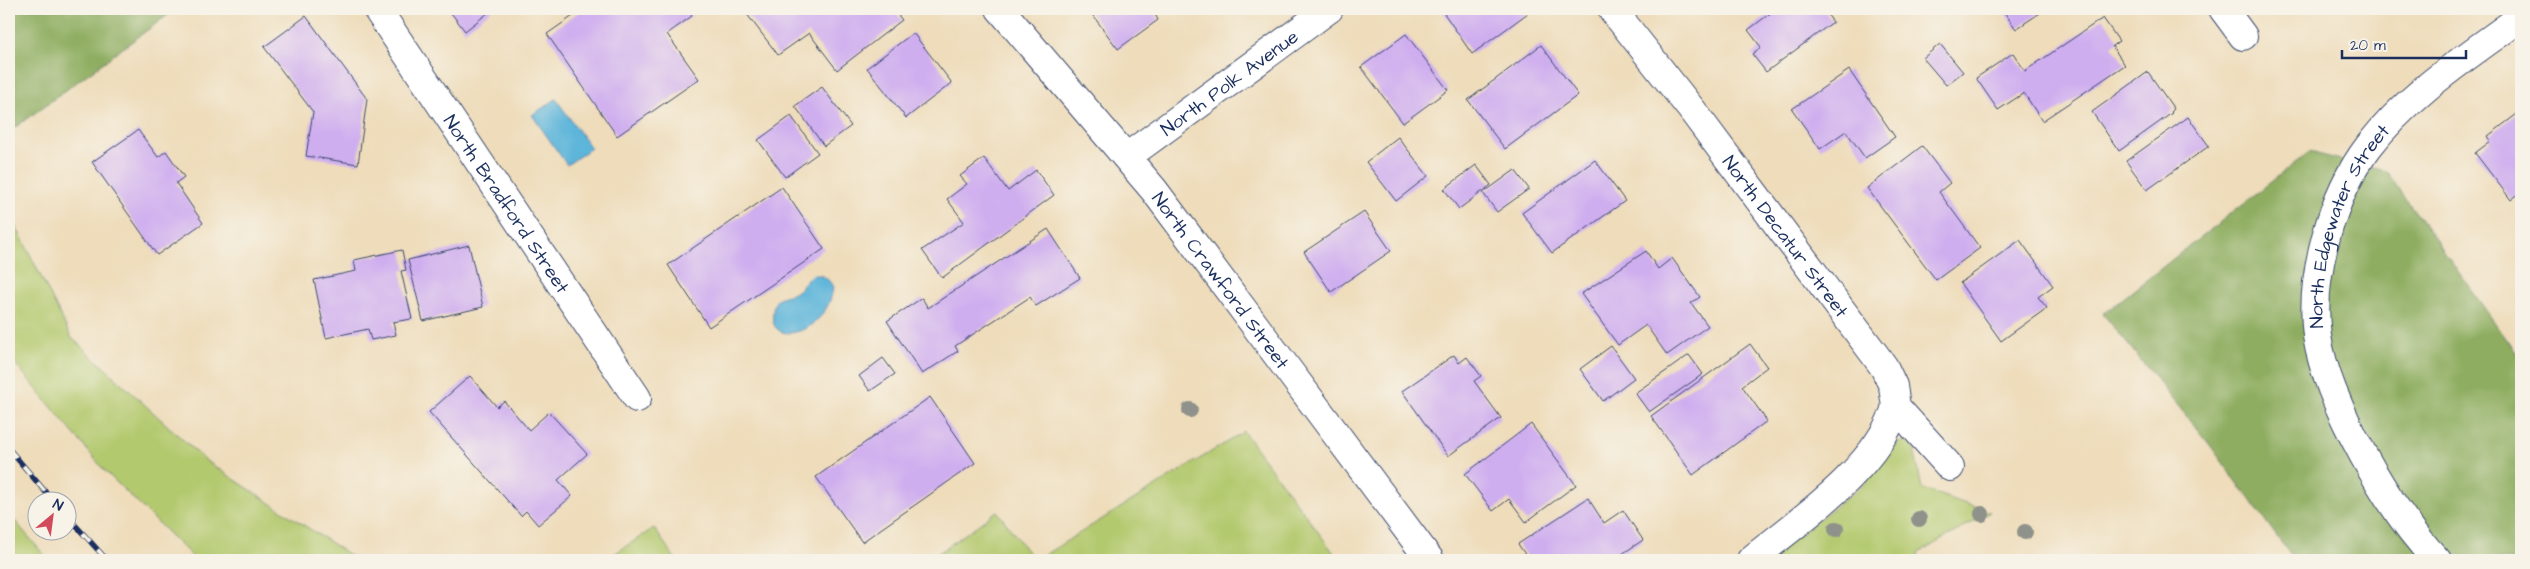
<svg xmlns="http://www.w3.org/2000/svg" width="2530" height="569" font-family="'Architects Daughter',sans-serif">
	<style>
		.green { fill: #b3c96e; stroke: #677c66 }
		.forest { fill: #8ead61; stroke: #546e60 }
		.water { fill: #5db5da; stroke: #3c729c }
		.building { fill: #cfaeef }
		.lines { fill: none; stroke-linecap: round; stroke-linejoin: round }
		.minor-casing { stroke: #3b496c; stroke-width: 30 }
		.minor { stroke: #fff; stroke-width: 28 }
		.rail-casing { stroke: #1b2f5e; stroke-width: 5.5 }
		.rail { stroke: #f7f3e8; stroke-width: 4; stroke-dasharray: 11; stroke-linecap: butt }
		.tree { fill: #8f928a }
		.labels { text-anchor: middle; stroke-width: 4; stroke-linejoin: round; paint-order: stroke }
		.street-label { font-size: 19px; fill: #1b2f5e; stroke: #f7f3e8 }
	</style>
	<rect width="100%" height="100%" fill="#f7f3e8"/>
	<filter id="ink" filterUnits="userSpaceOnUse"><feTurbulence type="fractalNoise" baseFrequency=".02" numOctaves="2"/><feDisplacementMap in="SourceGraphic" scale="10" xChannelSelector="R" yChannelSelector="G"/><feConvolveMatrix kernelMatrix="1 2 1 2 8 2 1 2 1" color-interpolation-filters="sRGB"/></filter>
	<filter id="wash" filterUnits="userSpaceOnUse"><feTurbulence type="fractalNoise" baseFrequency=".0096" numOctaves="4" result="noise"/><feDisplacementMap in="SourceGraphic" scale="20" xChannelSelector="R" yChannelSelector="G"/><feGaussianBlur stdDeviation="1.12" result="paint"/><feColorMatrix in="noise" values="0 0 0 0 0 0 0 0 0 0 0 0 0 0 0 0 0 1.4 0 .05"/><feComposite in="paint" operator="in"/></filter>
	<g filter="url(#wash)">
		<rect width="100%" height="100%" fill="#eedcba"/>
		<path class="green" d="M9,212L71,337L205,460L357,560H196L104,470L9,356Z
			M1243,431L1339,560H1036L1240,434Z
			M1904,441L1913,444L1922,489L1990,512L1917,554L1921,560H1767L1863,485L1895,444Z
			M997,511L1034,560H929Z
			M9,514L45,556L49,560H9Z
			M654,528L676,560H605Z"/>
		<path class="forest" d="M9,9H176L9,132Z
			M2309,152L2386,171L2521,359V560H2294L2210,445L2103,314Z"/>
		<path class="water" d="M556,99L591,148L567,165L532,115Z
			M813,275C824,275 828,278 833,287C829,333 767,350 773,312C773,307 775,301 779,298C784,295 793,295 797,291C804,286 805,279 813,275Z"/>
		<g id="blocks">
			<path class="building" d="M448,9H493L465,31Z
				M583,9H687L692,16L667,34L699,79L617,136L547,34Z
				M743,9H893L902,20L837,70L809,33L778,55Z
				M1088,9H1163L1155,14L1158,20L1118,49Z
				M1441,9H1525L1528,13L1472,54Z
				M1776,9H1823L1833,22L1766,72L1752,54L1761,47L1748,30Z
				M2002,9H2046L2016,29Z
				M306,16L367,99L358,164L306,156L313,112L264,47Z
				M2103,18L2119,41L2112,46L2125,65L2042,121L2024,93L1998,110L1976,78L2013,53L2025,71Z
				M913,33L952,83L906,118L867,68Z
				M1406,34L1448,90L1403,123L1361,67Z
				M1940,44L1963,72L1946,85L1923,58Z
				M1541,45L1578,95L1505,149L1468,100Z
				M1849,70L1895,137L1865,158L1846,131L1820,149L1792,109Z
				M2148,72L2174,109L2171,112L2172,113L2119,151L2092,112Z
				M822,87L851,126L824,146L795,106Z
				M2521,111V192L2511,200L2475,153L2491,141L2488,136Z
				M791,116L818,153L785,177L758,140Z
				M2188,117L2209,146L2147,190L2126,161Z
				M138,130L158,157L166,151L184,177L176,183L203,223L157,255L92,162Z
				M1398,137L1428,176L1396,201L1366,162Z
				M1922,146L1950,183L1939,192L1980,248L1936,280L1867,188Z
				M984,158L1008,191L1036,170L1054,195L942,278L922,250L964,222L947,199L967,184L960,176Z
				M1595,160L1625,201L1552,253L1522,213Z
				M1476,165L1491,185L1459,209L1444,189Z
				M1515,170L1529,189L1497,212L1483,193Z
				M782,187L824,249L709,327L668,265Z
				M1364,212L1391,251L1331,292L1304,252Z
				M1048,229L1080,278L1036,306L1030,297L955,346L958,351L922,374L887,321L922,298L928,308Z
				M2020,240L2053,286L2038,297L2047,308L2001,341L1960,283Z
				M469,245L483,307L423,321L408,260Z
				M402,250L406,270L401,271L412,319L393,322L396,335L371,340L368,329L326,338L314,280L356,271L354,260Z
				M1646,251L1658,269L1672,258L1700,297L1691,303L1708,326L1667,355L1646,325L1618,345L1581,294Z
				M1750,344L1767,367L1742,386L1767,421L1693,475L1651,416Z
				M1611,346L1634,378L1603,401L1580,369Z
				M1454,355L1459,363L1467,357L1481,376L1474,381L1501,418L1448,456L1402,391Z
				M1689,355L1703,374L1649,412L1635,393Z
				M883,358L895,374L870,391L859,376Z
				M470,376L497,407L504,401L529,430L549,412L587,454L558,480L572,496L538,525L526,511L521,516L429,412Z
				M930,397L975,463L862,542L816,477Z
				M1531,424L1576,485L1526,522L1509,499L1493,511L1465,474Z
				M1588,498L1604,523L1623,510L1643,540L1613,560H1529L1518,544Z"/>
		</g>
	</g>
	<g filter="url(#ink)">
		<use href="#blocks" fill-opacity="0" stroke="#3b496c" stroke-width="1"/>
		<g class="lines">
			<defs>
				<g id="minor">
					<path id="s1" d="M377,9L637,398"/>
					<path id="s2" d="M1000,9L1154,190L1430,560"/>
					<path id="s3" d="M1612,9L1692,110L1884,367L1893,386L1896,407L1950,467"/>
					<path d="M2223,9L2243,36"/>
					<path id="s4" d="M1128,156L1329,9"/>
					<path d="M1751,560C1800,520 1877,468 1896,407"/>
					<path id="s5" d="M2437,560C2390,512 2327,402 2317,336C2309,276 2332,194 2369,146C2409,93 2469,56 2521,17"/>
				</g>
			</defs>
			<use href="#minor" class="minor-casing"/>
			<use href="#minor" class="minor"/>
			<defs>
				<path id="rail" d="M9,449L54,502
					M68,517L107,560"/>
			</defs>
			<use href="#rail" class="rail-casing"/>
			<use href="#rail" class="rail"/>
		</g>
		<g class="tree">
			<circle cx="1190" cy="410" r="8"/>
			<circle cx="1982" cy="514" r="8"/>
			<circle cx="1919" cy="519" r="8"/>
			<circle cx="1836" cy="529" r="8"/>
			<circle cx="2025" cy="532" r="8"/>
		</g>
	</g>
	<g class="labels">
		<g class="street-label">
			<text dy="7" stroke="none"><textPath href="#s4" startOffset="125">North Polk Avenue</textPath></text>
			<text dy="7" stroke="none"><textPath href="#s1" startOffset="234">North Bradford Street</textPath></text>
			<text dy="7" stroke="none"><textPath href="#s5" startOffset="374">North Edgewater Street</textPath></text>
			<text dy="7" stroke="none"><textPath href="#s3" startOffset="286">North Decatur Street</textPath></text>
			<text dy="7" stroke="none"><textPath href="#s2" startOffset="350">North Crawford Street</textPath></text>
		</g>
	</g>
	<rect width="2530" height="569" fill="none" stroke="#f7f3e8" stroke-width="30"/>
	<g transform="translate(52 516) rotate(29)"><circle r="24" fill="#f7f3e8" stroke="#9fa5b1"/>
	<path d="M0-4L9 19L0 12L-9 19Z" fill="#d1495b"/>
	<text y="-8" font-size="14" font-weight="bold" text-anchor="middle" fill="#1b2f5e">N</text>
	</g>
	<path d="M2342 50v8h124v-8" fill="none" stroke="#1b2f5e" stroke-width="2.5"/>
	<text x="2350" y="50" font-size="15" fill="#1b2f5e" stroke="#f7f3e8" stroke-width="4" paint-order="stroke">20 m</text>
</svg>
